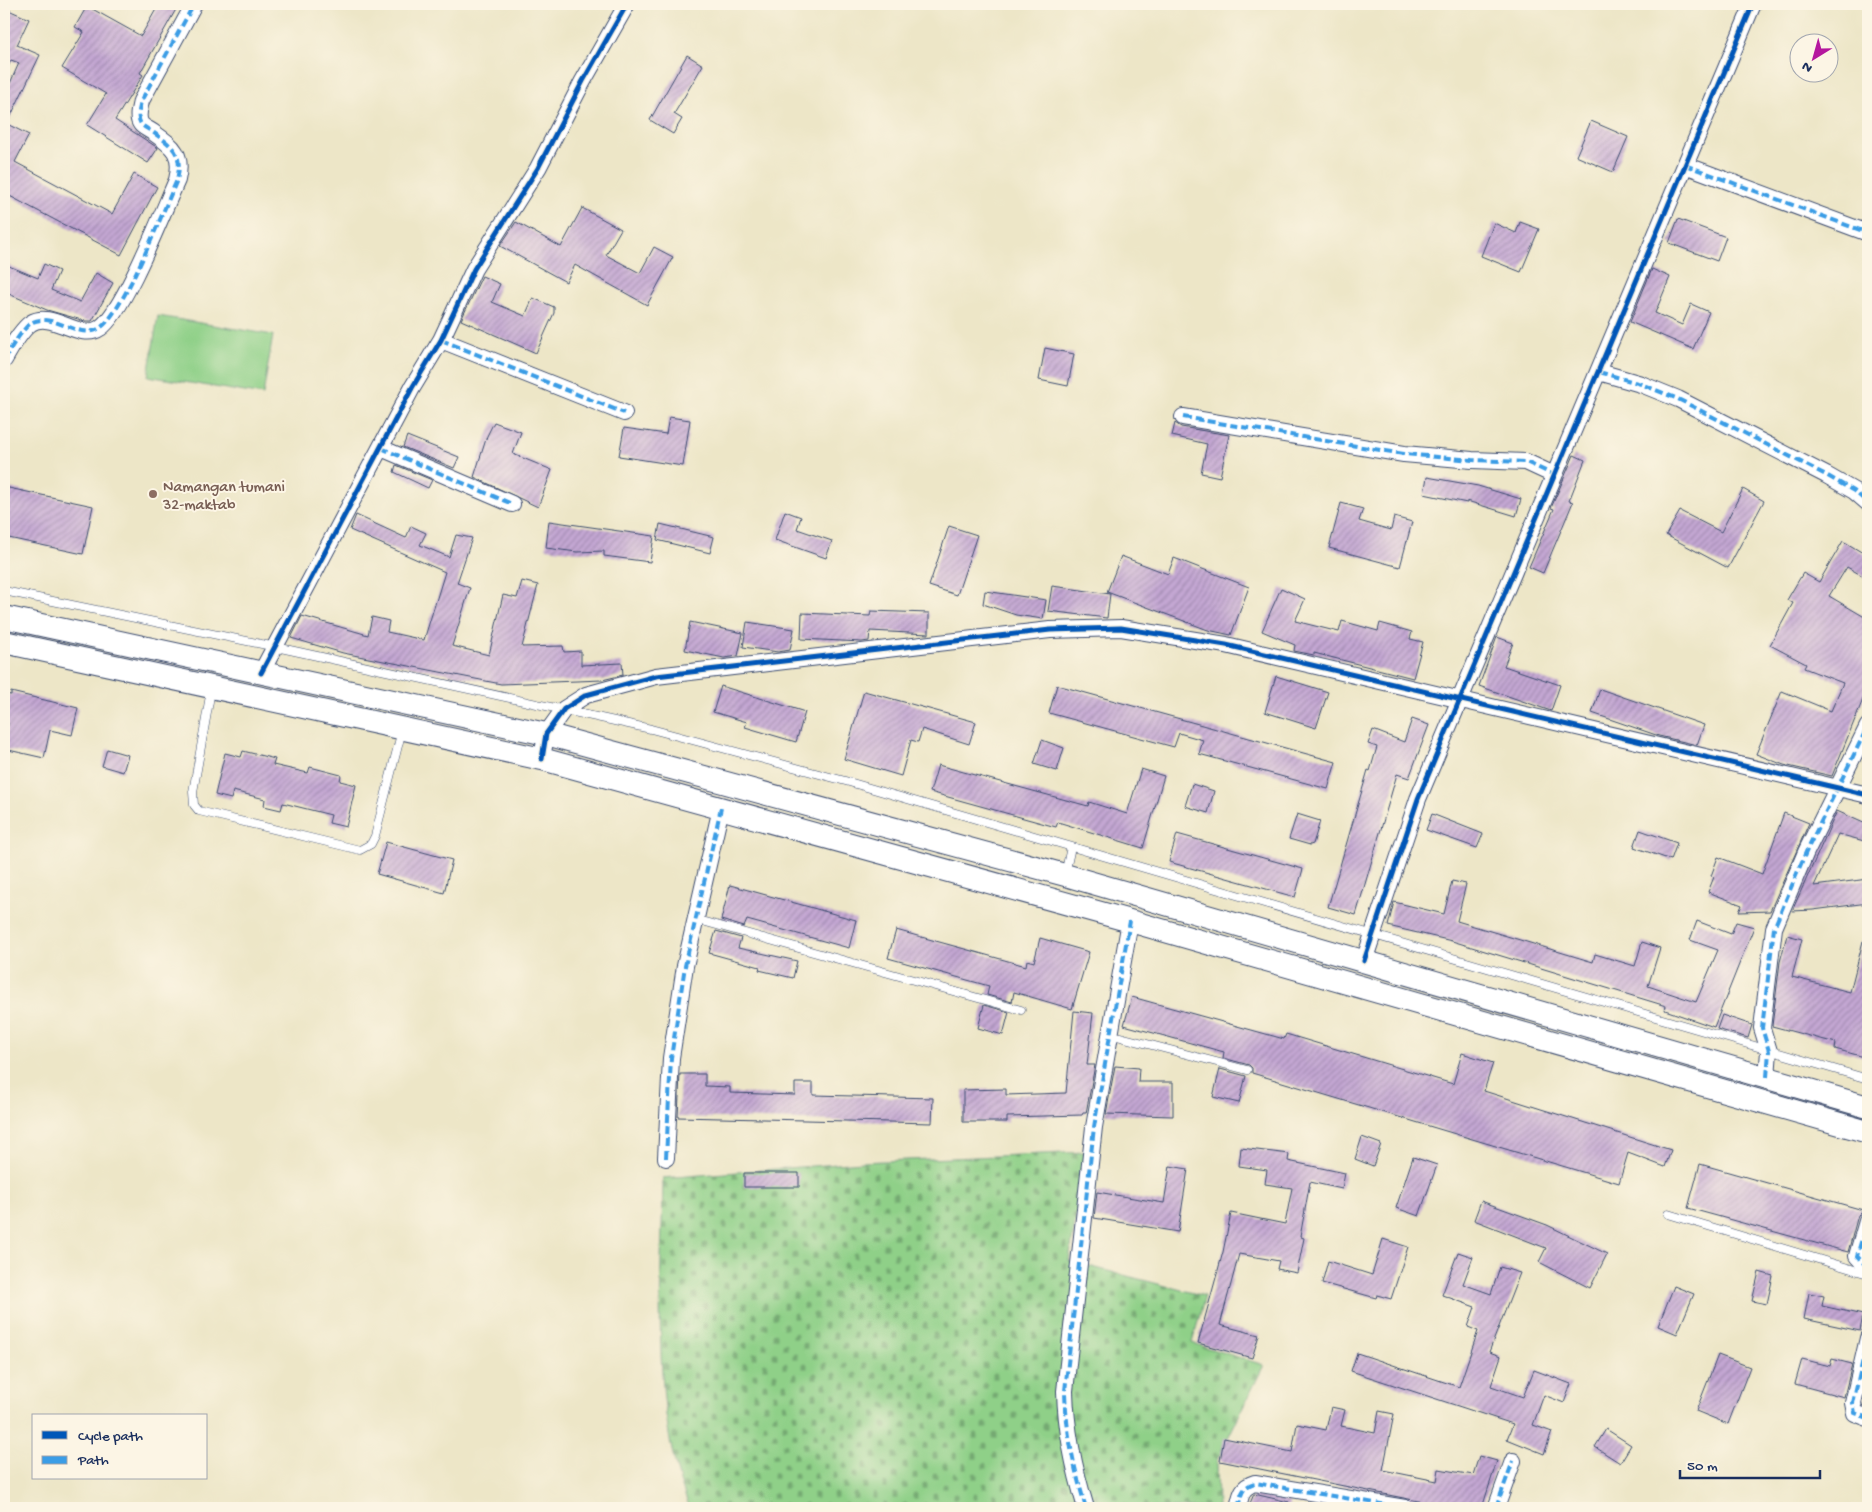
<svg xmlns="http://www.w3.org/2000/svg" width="1872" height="1512" font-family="'Gochi Hand',sans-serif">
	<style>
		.grass { fill: #8fd088; stroke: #558073 }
		.cemetery { fill: url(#cemetery-stones); stroke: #558073 }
		.building { fill: url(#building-hatch) }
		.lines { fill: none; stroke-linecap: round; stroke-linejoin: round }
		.service-casing { stroke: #3a4a6e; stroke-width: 9 }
		.minor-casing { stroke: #3a4a6e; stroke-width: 18 }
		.secondary-casing { stroke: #3a4a6e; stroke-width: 24 }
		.service { stroke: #fff; stroke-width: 8 }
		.minor { stroke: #fff; stroke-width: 16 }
		.secondary { stroke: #fff; stroke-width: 22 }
		.quiet { stroke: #3b9de6; stroke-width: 4; stroke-dasharray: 8 4; stroke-linecap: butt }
		.cycleway-casing { stroke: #fcf5e5; stroke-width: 8 }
		.cycleway { stroke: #0057b8; stroke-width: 5 }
		.education-dot { fill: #8d6e63; stroke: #fcf5e5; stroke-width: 2 }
		.labels { text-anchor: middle; stroke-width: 4; stroke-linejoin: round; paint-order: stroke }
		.education-label { font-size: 16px; fill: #785e54; stroke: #fcf5e5; text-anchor: start }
	</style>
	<defs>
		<pattern id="cemetery-stones" width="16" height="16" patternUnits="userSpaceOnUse" patternTransform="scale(1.25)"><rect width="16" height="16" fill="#8fd088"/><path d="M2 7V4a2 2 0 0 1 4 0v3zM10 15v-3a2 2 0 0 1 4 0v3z" fill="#74a972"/></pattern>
		<pattern id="building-hatch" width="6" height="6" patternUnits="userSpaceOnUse" patternTransform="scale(1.25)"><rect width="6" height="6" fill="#c4a7d3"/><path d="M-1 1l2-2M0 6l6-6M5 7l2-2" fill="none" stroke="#9e88ae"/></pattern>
	</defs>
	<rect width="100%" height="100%" fill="#fcf5e5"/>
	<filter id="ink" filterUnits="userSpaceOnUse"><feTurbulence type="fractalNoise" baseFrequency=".02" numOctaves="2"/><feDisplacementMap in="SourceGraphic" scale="10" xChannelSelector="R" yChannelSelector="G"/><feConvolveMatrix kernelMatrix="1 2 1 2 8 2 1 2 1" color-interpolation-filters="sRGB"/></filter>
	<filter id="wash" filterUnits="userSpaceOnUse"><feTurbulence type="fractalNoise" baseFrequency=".0096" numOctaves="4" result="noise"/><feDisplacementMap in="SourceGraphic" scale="20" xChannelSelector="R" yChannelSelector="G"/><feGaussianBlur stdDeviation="1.12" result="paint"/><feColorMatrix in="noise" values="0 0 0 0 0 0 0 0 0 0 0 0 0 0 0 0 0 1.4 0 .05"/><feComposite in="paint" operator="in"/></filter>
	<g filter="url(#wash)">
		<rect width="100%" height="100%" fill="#ede6c7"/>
		<path class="grass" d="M158,316L273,335L263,395L148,376Z"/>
		<path class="cemetery" d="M1086,1152L1069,1261L1205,1296L1192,1343L1264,1365L1217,1460L1218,1508H690C649,1413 662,1280 663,1178L862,1162Z"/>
		<g id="blocks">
			<path class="building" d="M159,4H179L140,73L143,75L115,120L158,148L148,163L87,125L106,94L62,68L84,32L75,27L87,6L141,36Z
				M4,8L29,19L17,45L40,55L7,124L29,135L15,162L112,214L134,174L157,187L121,255L4,193V97L19,63L11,60L4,76Z
				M687,55L703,65L674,114L682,119L673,134L650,120Z
				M1591,121L1628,137L1613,172L1576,156Z
				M582,208L621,229L606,255L640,273L654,247L673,257L647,305L575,265L566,282L500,246L516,222L561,247Z
				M1678,219L1726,237L1717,261L1669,243Z
				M1520,222L1539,229L1521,272L1481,256L1494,223L1516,233Z
				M4,264L38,278L44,264L59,271L51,290L80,302L96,273L113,283L92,321H85L47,310L4,292Z
				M1652,269L1670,277L1655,313L1682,325L1691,304L1709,312L1693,349L1630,322Z
				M482,276L500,284L492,302L525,316L533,298L554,307V313L536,353L461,320Z
				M1045,348L1074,354L1068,386L1039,380Z
				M669,417L690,420L683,466L619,456L624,428L666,434Z
				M494,422L521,432L513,454L552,470L538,507L474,477L487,436Z
				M1175,423L1181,427L1229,435L1220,477L1201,473L1207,444L1172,436Z
				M407,436L459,457L454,468L403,447Z
				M1574,455L1585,460L1569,501L1573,502L1543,573L1529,567L1554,509L1551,508Z
				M396,465L432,480L428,488L394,472Z
				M1427,477L1478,486L1521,499L1516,516L1467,501V503L1424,494Z
				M4,487L93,506L83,554L4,537Z
				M1743,489L1764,501L1728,568L1666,535L1680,511L1721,532Z
				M1341,503L1363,509L1359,521L1391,530L1394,517L1412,522L1400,567L1329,548Z
				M785,511L801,517L797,529L832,541L826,558L775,540Z
				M356,515L406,538L411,526L426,533L420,545L449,557L456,535L472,538L457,583L470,588L452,646L489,655L503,595L517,598L522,581L538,585L522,647L563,646L564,652L581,651V665L622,663L623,675L602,680L501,684L343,653L291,638L302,616L368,635L372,617L389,621L387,632L424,640L445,572L350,530Z
				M549,521L654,536L650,562L604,556V551L577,552L546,548Z
				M660,524L714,537L710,553L657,540Z
				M949,526L977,535L957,595L929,586Z
				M1843,541L1868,556V579L1847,567L1829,596L1868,619V687L1832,776L1784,765L1756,754L1782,691L1831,711L1843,683L1804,668L1806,664L1770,645L1793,603L1787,600L1803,573L1819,582Z
				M1121,556L1168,574L1174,558L1249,587L1231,635L1208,630L1107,592Z
				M1052,586L1110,594L1107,618L1048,611Z
				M1281,588L1305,599L1295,621L1339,632L1342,621L1378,631L1380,623L1412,632L1410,639L1423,642L1413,678L1314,653V655L1294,651L1295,645L1262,631Z
				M985,591L1046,600L1043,619L1016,615L983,604Z
				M871,611L929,613V634L870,631L869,641L862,642L801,639L802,613L870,616Z
				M690,622L743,633L738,656L724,658L685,650Z
				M747,622L794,629L790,650L778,652L743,647Z
				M1497,637L1513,643L1504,666L1560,685L1551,711L1479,686Z
				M1276,676L1328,692L1316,728L1265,712Z
				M1057,685L1336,762L1328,789L1199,754L1203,740L1179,733L1174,747L1049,713Z
				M721,686L805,712L796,742L745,727L747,722L713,712Z
				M1600,689L1704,725L1697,745L1659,736L1592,713Z
				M864,691L976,722L969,744L922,729L918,742L911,740L901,776L844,759Z
				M11,692L78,708L72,735L50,730L44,758L4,749L8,723L4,722V694L11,695Z
				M1412,719L1429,725L1409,778L1397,774L1356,915L1328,907L1368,770L1370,771L1377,747L1368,744L1373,730L1404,742Z
				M1042,740L1064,748L1057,771L1034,764Z
				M107,749L128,755L123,772L102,766Z
				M243,751L275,759L273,765L308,773L310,767L341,775L340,781L356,785L346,827L329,823L331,815L283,803L281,810L264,806L265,799L233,791L231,799L215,795L225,753L241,757Z
				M938,765L1088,806L1089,802L1127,814L1141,769L1164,776L1143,848L1058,822L1056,827L930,792Z
				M1192,784L1214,791L1208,813L1185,806Z
				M1837,811L1868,825V842L1838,834L1814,886L1868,879V903L1813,910L1792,911Z
				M1784,813L1809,823L1770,911L1739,912L1742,905L1708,892L1714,877L1711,876L1718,857L1762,874Z
				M1297,814L1320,821L1313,844L1310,845L1289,839Z
				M1432,814L1483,834L1477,848L1426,830Z
				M1640,830L1677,843L1671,860L1634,847Z
				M1177,834L1303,869L1295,897L1169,862Z
				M386,842L452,860L444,893L377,874Z
				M1452,881L1466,884L1457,921L1593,962L1595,954L1635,966L1642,942L1660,948L1648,986L1696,1002L1718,950L1690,940L1697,921L1731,934L1736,922L1754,927L1714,1027L1665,1010L1666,1006L1452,941L1388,926L1394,902L1444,914Z
				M730,885L856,920L849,948L747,920L744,927L721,920Z
				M896,930L1026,966L1027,960L1034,962L1040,938L1089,952L1072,1009L1014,992L1012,1002L987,995L989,986L888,958Z
				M716,931L741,938L738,948L797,961L793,978L759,970L760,967L709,953Z
				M1787,935L1802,939L1792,977L1850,992L1863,941L1868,942V1058L1835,1049L1836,1043L1772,1026L1780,962Z
				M1132,997L1284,1039L1286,1034L1453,1084L1462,1053L1493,1063L1484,1091L1671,1150L1665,1167L1628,1153L1619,1183L1252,1073V1068L1249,1065L1223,1058L1224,1052L1124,1025Z
				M984,1005L1009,1012L1003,1035L978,1028Z
				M1074,1011L1093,1013L1087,1065H1095L1086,1113H1083L1082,1115L1007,1117V1122H963V1090L1006,1089V1095L1066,1093Z
				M1722,1015L1752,1025L1748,1038L1717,1029Z
				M1115,1066L1139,1068L1138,1082H1173V1116L1106,1114Z
				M1220,1069L1246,1076L1239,1103L1213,1097Z
				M680,1074H705V1086L730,1087V1093L795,1095V1083H813V1095L933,1098L932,1123L678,1117Z
				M1362,1137L1381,1144L1373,1166L1355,1159Z
				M1241,1148L1289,1154L1288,1161L1345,1173L1342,1189L1310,1182L1300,1237L1304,1238L1297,1273L1277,1269L1279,1261L1239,1254L1220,1325L1259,1335L1252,1358L1198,1343L1223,1252L1231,1213L1285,1224L1292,1188L1265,1184L1267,1170L1239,1166Z
				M1413,1157L1437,1165L1419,1216L1396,1208Z
				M1700,1164L1863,1210L1858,1215L1848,1252L1688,1208Z
				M1170,1166L1188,1169L1178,1232L1094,1218L1097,1192L1164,1203Z
				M744,1173H799V1187H744Z
				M1481,1201L1547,1225L1607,1254L1590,1288L1539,1262L1546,1248L1474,1220Z
				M1383,1239L1408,1247L1391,1299L1377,1295L1376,1298L1322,1283L1328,1261L1372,1275Z
				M1458,1252L1473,1257L1463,1284L1491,1294L1500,1267L1520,1273L1489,1352L1501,1356L1491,1386L1523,1397L1534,1370L1571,1384L1564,1403L1544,1395L1533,1425L1552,1432L1544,1454L1507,1439L1513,1424L1351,1371L1357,1353L1459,1387L1478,1331L1468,1327L1475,1307L1442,1295Z
				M1759,1272L1773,1276L1767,1304L1752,1301Z
				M1674,1286L1694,1294L1677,1334L1658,1326Z
				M1809,1293L1824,1296L1822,1306L1863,1315L1860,1331L1804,1319Z
				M1718,1355L1750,1367L1728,1424L1696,1411Z
				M1802,1359L1830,1366L1832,1359L1852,1364L1844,1397L1795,1384Z
				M1331,1407L1345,1410L1341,1426L1375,1433L1379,1411L1394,1414L1383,1470L1437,1481L1439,1469L1473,1475L1479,1456L1497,1461L1482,1508H1453L1220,1461L1224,1438L1292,1452L1297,1424L1326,1430Z
				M1606,1429L1631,1445L1620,1463L1595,1447Z
				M1254,1494L1289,1502V1508H1248Z"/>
		</g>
	</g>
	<g filter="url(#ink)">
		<use href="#blocks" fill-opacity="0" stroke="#3a4a6e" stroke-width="1"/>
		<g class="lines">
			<defs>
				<path id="service" d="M4,591L276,647L651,729L849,782L1868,1079
					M211,690L193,792L194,805L199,811L360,850L371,844L375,836L402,730
					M1065,874L1071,847
					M695,919L1021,1010
					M1109,1034L1247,1070
					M1668,1214L1868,1274"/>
				<path id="minor" d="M1685,165L1868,233
					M441,340L624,413
					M4,360C9,351 22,329 31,323C52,310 80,342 100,328C124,312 163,211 177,180C183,154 174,147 154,133C150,130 143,127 141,124C136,117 140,108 141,101L194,4
					M1599,372L1641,384L1678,399L1826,475L1854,491L1868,503
					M1183,417L1404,454L1472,460L1526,462L1554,475
					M381,448L512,504
					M261,673L412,388L441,340L474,269L538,168L583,81L627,4
					M542,759L546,734L564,709L586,695L656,676L1050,630L1121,628L1226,645L1868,795
					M1364,961L1418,799L1753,4
					M1767,1077L1769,1051L1762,1028L1774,928L1806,852L1868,726
					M666,1158L671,1058L685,966L721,808
					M1868,1218L1857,1256L1868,1268
					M1868,1338L1853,1403L1855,1413L1868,1418
					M1086,1508C1074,1469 1066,1432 1065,1391L1094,1127L1130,921
					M1238,1508C1241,1495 1241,1487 1255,1483L1405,1508
					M1496,1508L1513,1461"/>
				<path id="secondary" d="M4,617L546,734L1065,875L1868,1107
					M4,642L542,759L1130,921L1868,1132"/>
			</defs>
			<use href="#service" class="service-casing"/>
			<use href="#minor" class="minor-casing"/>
			<use href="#secondary" class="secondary-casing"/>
			<use href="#service" class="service"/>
			<use href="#minor" class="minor"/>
			<use href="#secondary" class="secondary"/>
			<path class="quiet" d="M1685,165L1868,233
				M441,340L624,413
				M4,360C9,351 22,329 31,323C52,310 80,342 100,328C124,312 163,211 177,180C183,154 174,147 154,133C150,130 143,127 141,124C136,117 140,108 141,101L194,4
				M1599,372L1641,384L1678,399L1826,475L1854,491L1868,503
				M1183,417L1404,454L1472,460L1526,462L1554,475
				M381,448L512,504
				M1767,1077L1769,1051L1762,1028L1774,928L1806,852L1868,726
				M666,1158L671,1058L685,966L721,808
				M1868,1218L1857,1256L1868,1268
				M1868,1338L1853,1403L1855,1413L1868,1418
				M1086,1508C1074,1469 1066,1432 1065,1391L1094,1127L1130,921
				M1238,1508C1241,1495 1241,1487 1255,1483L1405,1508
				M1496,1508L1513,1461"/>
			<defs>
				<path id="cycleway" d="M261,673L412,388L441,340L474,269L538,168L583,81L627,4
					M542,759L546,734L564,709L586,695L656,676L1050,630L1121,628L1226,645L1868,795
					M1364,961L1418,799L1753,4"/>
			</defs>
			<use href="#cycleway" class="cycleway-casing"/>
			<use href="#cycleway" class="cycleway"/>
		</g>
	</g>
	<circle class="education-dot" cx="153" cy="494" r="5"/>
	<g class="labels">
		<g class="education-label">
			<text x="163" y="491">Namangan tumani<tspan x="163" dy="18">32-maktab</tspan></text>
		</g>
	</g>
	<rect width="1872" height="1512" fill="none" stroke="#fcf5e5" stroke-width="20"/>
	<rect x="32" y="1414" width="175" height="65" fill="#fcf5e5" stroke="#a2a6af"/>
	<rect x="42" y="1431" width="25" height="8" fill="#0057b8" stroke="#a2a6af"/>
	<text x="78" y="1440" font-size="15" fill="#1b2f5e">Cycle path</text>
	<rect x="42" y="1456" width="25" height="8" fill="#3b9de6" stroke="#a2a6af"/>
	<text x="78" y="1464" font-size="15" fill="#1b2f5e">Path</text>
	<g transform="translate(1814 58) rotate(217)"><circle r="24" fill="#fcf5e5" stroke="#a2a6af"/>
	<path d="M0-4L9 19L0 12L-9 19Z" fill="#b5179e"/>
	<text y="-8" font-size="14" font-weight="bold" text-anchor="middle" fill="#1b2f5e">N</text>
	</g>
	<path d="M1680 1470v8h140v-8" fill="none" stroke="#1b2f5e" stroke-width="2.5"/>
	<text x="1687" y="1470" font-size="15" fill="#1b2f5e" stroke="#fcf5e5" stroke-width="4" paint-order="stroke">50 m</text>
</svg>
